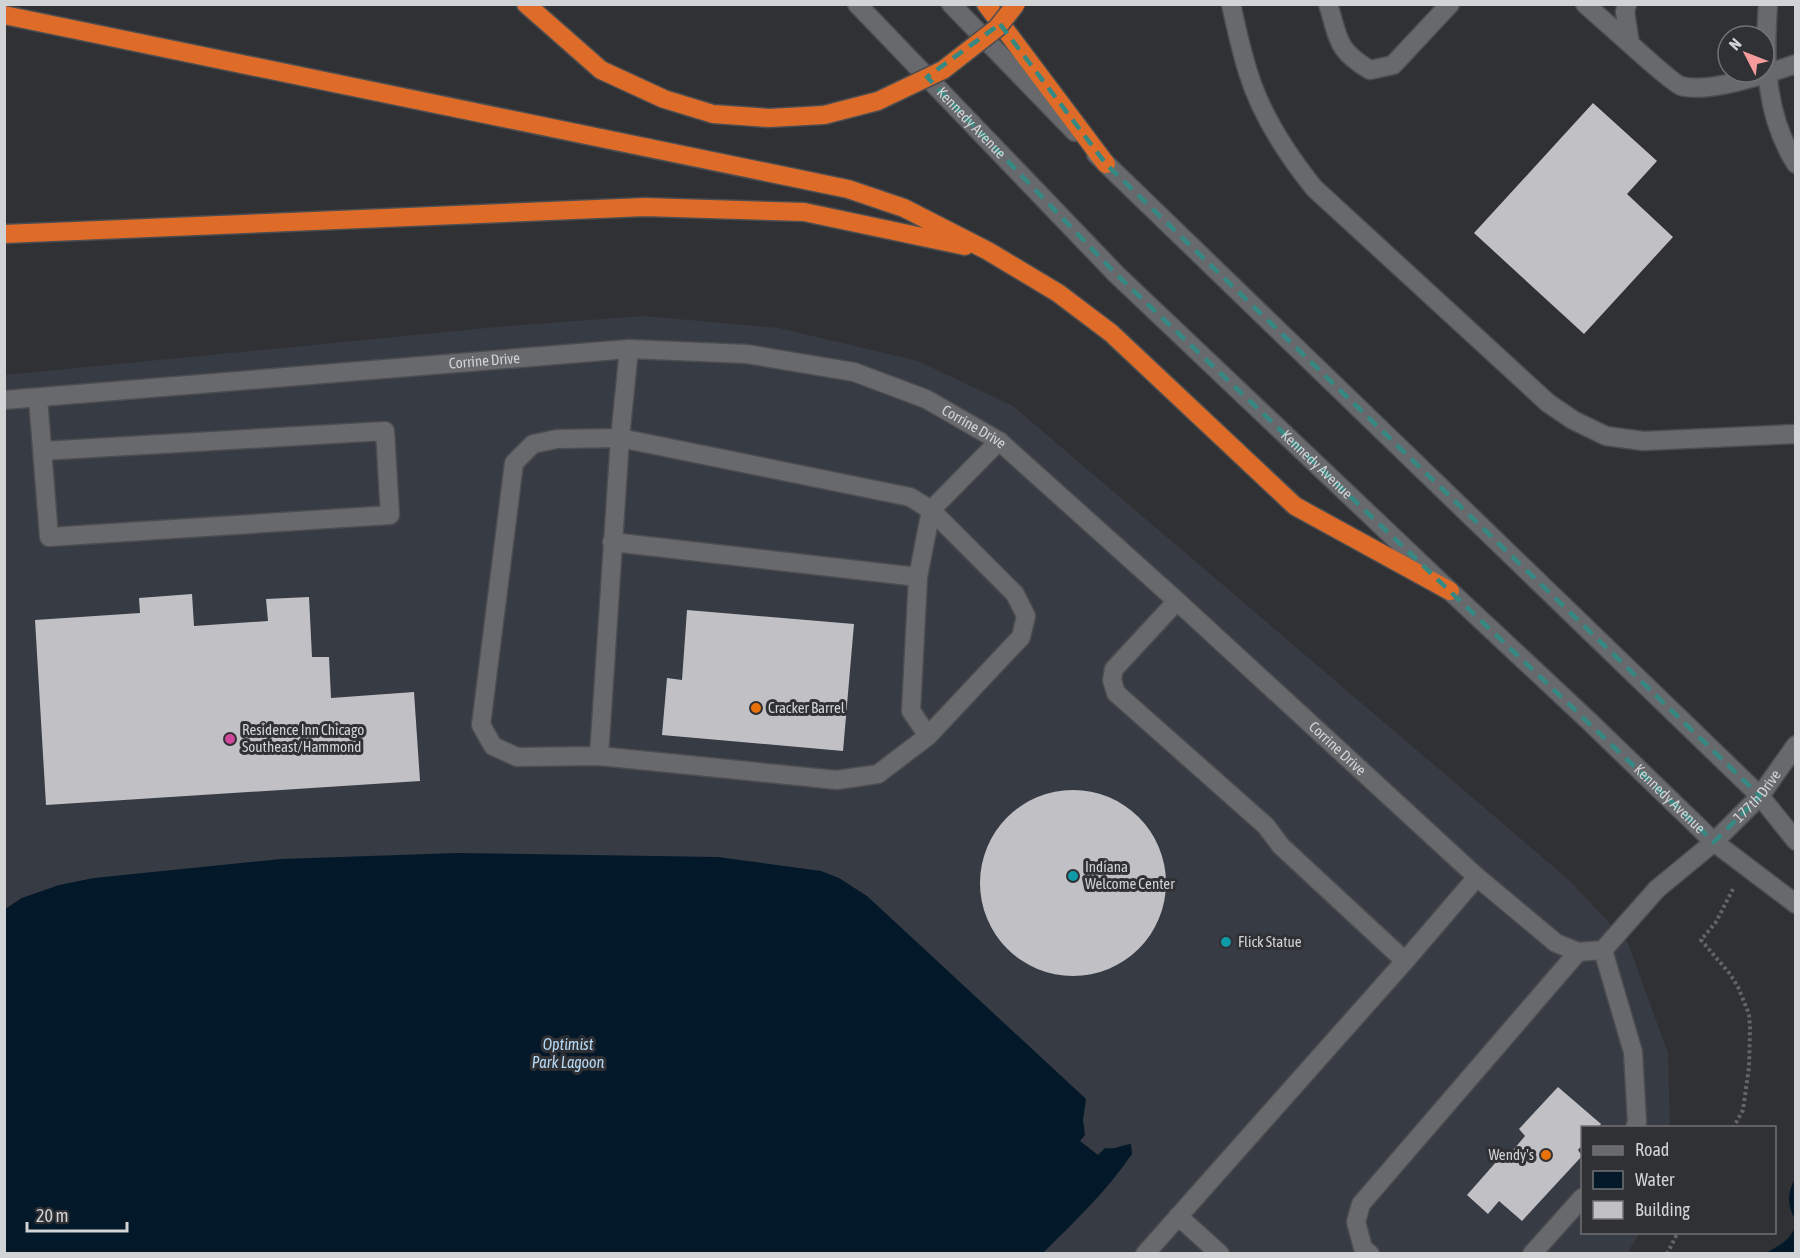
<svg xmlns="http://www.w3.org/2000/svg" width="1800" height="1258" font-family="'Asap Condensed',sans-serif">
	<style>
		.built { fill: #373b44 }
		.water { fill: #031828 }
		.building { fill: #c1c1c5 }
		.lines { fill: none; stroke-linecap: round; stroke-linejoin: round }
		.lane-casing { stroke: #4c4d50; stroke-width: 21 }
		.street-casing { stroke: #4c4d50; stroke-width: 21 }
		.secondary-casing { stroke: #4c4d50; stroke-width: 21 }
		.highway-casing { stroke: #4c4d50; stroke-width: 21 }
		.path { stroke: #646567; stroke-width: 4; stroke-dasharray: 3 3; stroke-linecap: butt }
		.lane { stroke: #68696d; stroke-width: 18 }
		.street { stroke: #68696d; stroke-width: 18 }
		.secondary { stroke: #68696d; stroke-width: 18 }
		.highway { stroke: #de6c28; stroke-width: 18 }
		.highway-bridge-casing { stroke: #4c4d50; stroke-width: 21; stroke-linecap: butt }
		.highway-bridge { stroke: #de6c28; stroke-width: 18 }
		.marked { fill: none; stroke: #368983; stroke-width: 4.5; stroke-dasharray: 12 8; stroke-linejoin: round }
		.food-dot { fill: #e8710a; stroke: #303134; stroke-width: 2 }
		.hotel-dot { fill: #d1479c; stroke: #303134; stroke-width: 2 }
		.culture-dot { fill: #0f9aa8; stroke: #303134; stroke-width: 2 }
		.labels { text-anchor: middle; stroke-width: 6; stroke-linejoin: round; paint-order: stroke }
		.street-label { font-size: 15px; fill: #d2d3d5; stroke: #303134 }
		.poi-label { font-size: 15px; fill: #d2d3d5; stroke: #303134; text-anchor: start }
		.water-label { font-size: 16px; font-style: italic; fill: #b5d8f5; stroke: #303134 }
	</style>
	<rect width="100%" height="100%" fill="#303134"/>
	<path class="built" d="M644,316L779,328L918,361L1013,406L1569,880L1628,943L1668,1053L1670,1127L1582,1128V1232L1640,1233L1627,1253H1022L5,939V375L507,326Z"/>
	<path class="water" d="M458,853L718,857L821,871L839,878L867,896L1086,1099L1083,1120L1085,1135L1080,1141L1098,1155L1105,1148C1116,1150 1121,1145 1131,1144L1132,1154C1107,1191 1074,1222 1043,1253H5V909L22,898L59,885L94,878L281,859Z
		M1795,1179V1219C1787,1205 1787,1192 1795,1179Z
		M1795,1227V1253H1766C1779,1245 1789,1242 1795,1227Z"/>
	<path class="building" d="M1593,103L1657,161L1627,194L1673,237L1584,334L1474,233Z
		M192,594L194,626L268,621L266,599L309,597L312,657H329L331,698L414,692L420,781L46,805L35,620L140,613L139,598Z
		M687,610L854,624L843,751L662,735L667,678L682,680Z
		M980 883a93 93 0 1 1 186 0a93 93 0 1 1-186 0Z
		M1558,1087L1601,1124L1598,1128H1582V1145L1578,1150L1582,1156L1522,1221L1499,1201L1488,1214L1467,1195L1504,1153L1508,1156L1525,1136L1519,1129Z"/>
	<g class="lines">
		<defs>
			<path id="lane" d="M1231,4C1236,27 1241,50 1248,72C1261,115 1286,153 1314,188L1548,403L1573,420L1606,436L1643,441L1796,434
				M1328,4C1339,39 1336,50 1370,70L1393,65L1450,4
				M1585,4L1630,44
				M1627,4L1625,12L1630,44C1639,52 1674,84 1681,86C1708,94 1769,73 1796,64
				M38,398L49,537L390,515L385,431L42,451
				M620,438L910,497L931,510L1015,594L1026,616L1021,637L928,736L878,774L837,780L599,756L517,757L493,746L481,725L514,463L533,444L557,439Z
				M612,542L918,577
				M1177,601L1114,669L1112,680L1116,693L1266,826L1281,846L1405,961
				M928,736L911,711L918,577L931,510L999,441
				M599,756L620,438L629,349
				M1603,950L1633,1052L1637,1122L1635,1128
				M1178,1216L1220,1254
				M1145,1254L1405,961L1477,877
				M1370,1254L1363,1248L1356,1222L1361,1204L1578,952
				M1532,1254L1582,1198"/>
			<g id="street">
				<path id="s1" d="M4,400L629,349L747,354L854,372L926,399L999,441L1177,601L1477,877L1556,943L1578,952L1603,950L1657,889L1714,842"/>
			</g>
			<g id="secondary">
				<path id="s2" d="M857,4L1116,274L1450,591L1590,722L1714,842L1796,904"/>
				<path d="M951,4L1075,132"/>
				<path d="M1768,4C1764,60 1765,115 1796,164"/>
				<path d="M1096,154L1760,796L1796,841"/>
				<path id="s3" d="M1714,842L1760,796L1796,745"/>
			</g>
			<path id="highway" d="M526,4L601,70L664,99L713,114L769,118L824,115
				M986,4L1106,164
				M4,15L848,189L904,208L988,251L1058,293L1111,333L1295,506L1450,591
				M4,234L645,207L804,212L965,246"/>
		</defs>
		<use href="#lane" class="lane-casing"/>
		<use href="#street" class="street-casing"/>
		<use href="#secondary" class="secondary-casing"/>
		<use href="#highway" class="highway-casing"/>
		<path class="path" d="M1733,889L1716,922L1701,940L1730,974L1738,987L1749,1014L1750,1028L1749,1067L1743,1110L1733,1128
			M1667,1254L1678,1232"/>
		<use href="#lane" class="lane"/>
		<use href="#street" class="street"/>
		<use href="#secondary" class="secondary"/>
		<use href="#highway" class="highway"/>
		<defs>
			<path id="highway-bridge" d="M824,115L878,101L943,70L997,28L1016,4"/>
		</defs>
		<use href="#highway-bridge" class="highway-bridge-casing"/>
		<use href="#highway-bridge" class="highway-bridge"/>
	</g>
	<path class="marked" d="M1000,24L1106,164L1760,796L1714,842L1116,274L927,77Z"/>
	<g class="food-dot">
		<circle cx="756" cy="708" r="6"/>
		<circle cx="1546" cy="1155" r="6"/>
	</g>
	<circle class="hotel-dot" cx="230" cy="739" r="6"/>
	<g class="culture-dot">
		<circle cx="1073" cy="876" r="6"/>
		<circle cx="1226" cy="942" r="6"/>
	</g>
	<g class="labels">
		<g class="street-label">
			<text dy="5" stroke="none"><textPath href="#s2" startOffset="165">Kennedy Avenue</textPath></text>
			<text dy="5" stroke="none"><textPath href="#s1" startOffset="482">Corrine Drive</textPath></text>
			<text dy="5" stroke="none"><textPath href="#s1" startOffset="986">Corrine Drive</textPath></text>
			<text dy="5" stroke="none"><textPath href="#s2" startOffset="651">Kennedy Avenue</textPath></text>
			<text dy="5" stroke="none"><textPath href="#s1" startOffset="1472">Corrine Drive</textPath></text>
			<text dy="5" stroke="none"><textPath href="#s3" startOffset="63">177th Drive</textPath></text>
			<text dy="5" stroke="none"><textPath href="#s2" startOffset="1137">Kennedy Avenue</textPath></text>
		</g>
		<g class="poi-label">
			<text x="768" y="713">Cracker Barrel</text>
			<text x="242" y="735">Residence Inn Chicago<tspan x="242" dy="17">Southeast/Hammond</tspan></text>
			<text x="1085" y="872">Indiana<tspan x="1085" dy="17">Welcome Center</tspan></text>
			<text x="1238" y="947">Flick Statue</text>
			<text x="1534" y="1160" text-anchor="end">Wendy's</text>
		</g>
		<g class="water-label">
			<text x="568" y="1050">Optimist<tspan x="568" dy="18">Park Lagoon</tspan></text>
		</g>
	</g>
	<rect width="1800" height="1258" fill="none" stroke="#d2d3d5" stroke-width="12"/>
	<rect x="1581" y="1126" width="195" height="108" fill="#303134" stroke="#717274" stroke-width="1.5"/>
	<rect x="1593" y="1146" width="30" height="9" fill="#68696d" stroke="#717274" stroke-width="1.5"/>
	<text x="1635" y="1156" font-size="18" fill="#d2d3d5">Road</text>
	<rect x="1593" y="1171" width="30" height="18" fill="#031828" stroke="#717274" stroke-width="1.5"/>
	<text x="1635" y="1186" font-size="18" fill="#d2d3d5">Water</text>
	<rect x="1593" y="1201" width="30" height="18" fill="#c1c1c5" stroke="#717274" stroke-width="1.5"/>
	<text x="1635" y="1216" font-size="18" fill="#d2d3d5">Building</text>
	<g transform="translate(1746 54) rotate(312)"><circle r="28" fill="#303134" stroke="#717274" stroke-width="1.5"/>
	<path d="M0-4.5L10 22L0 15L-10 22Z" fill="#f59b9c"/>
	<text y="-9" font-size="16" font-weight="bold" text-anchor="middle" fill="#d2d3d5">N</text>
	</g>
	<path d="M27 1222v9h100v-9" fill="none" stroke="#d2d3d5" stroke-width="3"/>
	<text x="36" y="1222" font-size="18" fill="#d2d3d5" stroke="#303134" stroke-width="4.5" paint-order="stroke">20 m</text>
</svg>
